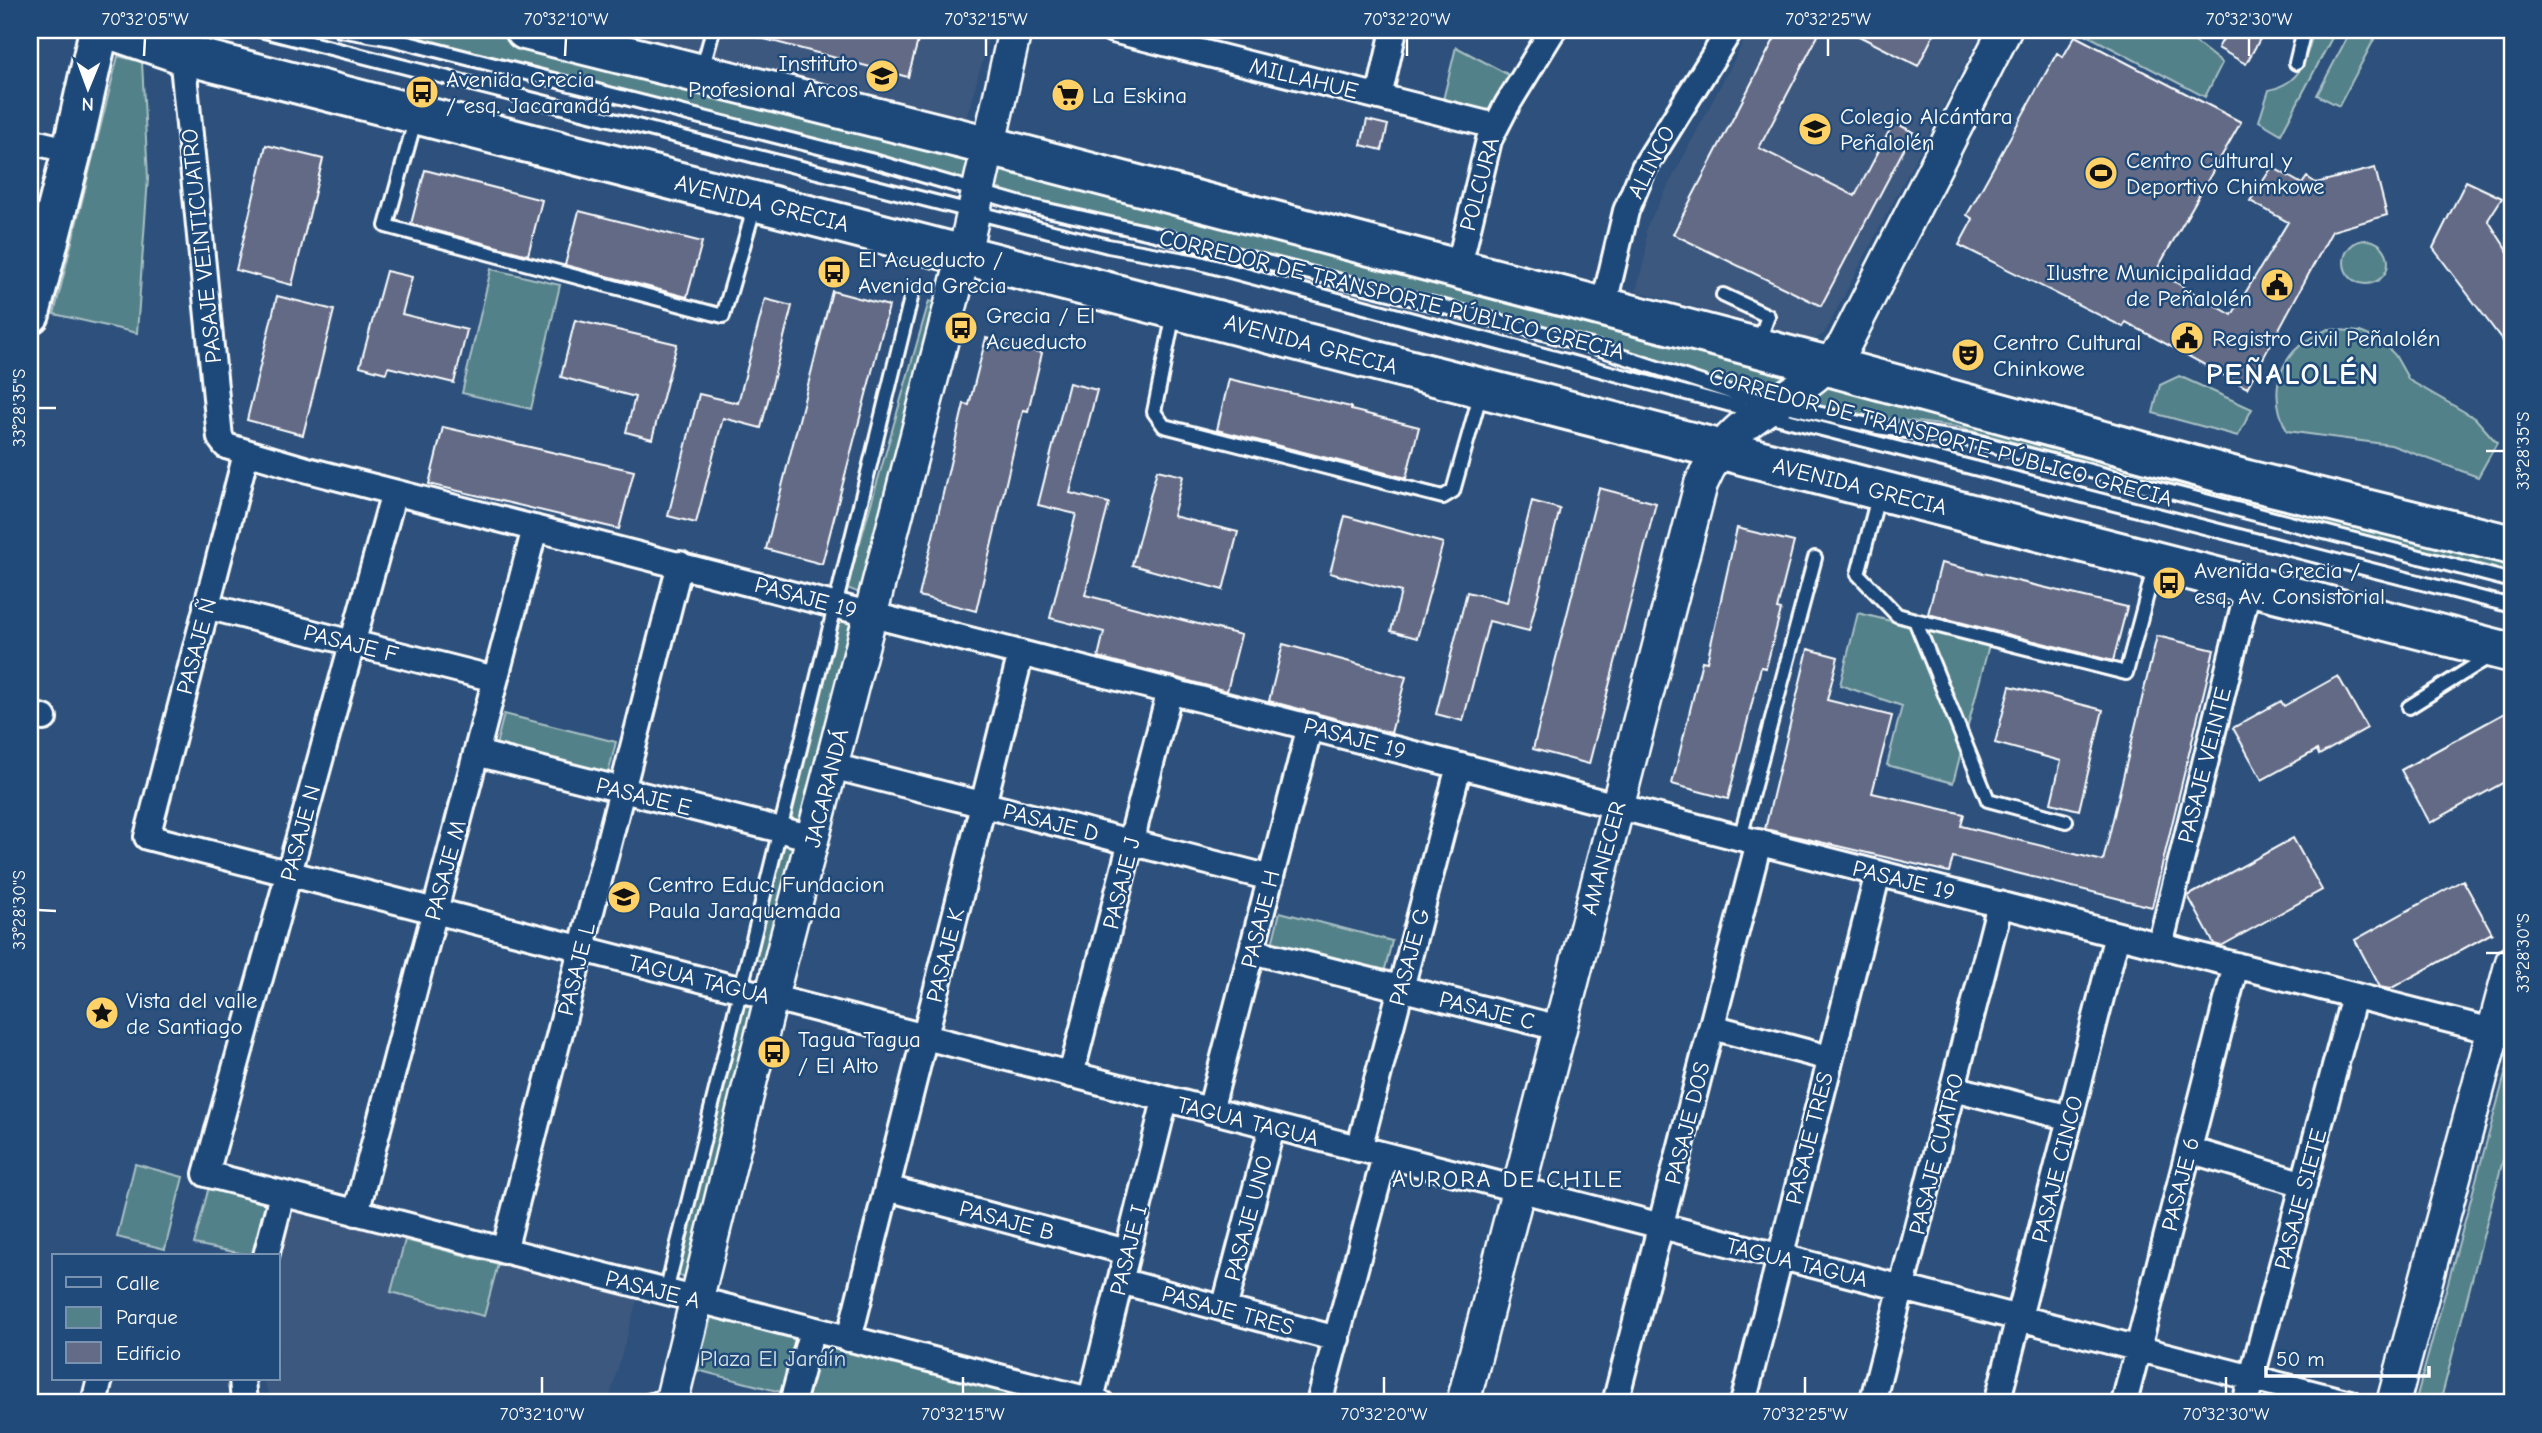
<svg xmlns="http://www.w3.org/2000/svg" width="2542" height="1433" font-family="'Comic Neue',sans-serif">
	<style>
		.built { fill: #3d597f }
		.green { fill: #53818a; stroke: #a9c0c4; stroke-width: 2 }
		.building { fill: #636b86; stroke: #fff; stroke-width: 2 }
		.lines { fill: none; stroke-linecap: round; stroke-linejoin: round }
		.service-casing { stroke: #fff; stroke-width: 18 }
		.minor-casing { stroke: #fff; stroke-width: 30 }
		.tertiary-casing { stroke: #fff; stroke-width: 37 }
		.primary-casing { stroke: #fff; stroke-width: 44 }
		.service { stroke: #1f4a7a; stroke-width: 12 }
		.minor { stroke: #1f4a7a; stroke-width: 24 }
		.tertiary { stroke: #1f4a7a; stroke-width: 32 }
		.primary { stroke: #1f4a7a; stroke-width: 38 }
		.ticks { fill: none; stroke: #fff; stroke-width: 2.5 }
		.labels { text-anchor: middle; stroke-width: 5; stroke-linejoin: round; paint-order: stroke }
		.poi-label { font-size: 23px; fill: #fff; stroke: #1f4a7a; text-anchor: start }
		.street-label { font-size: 23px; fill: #fff; stroke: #1f4a7a }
		.park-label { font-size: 23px; fill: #d4e0e2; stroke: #1f4a7a }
		.neighbourhood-label { font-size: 24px; letter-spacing: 2px; fill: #fff; stroke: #1f4a7a }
		.district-label { font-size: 30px; font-weight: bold; letter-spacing: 2px; fill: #fff; stroke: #1f4a7a }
		.neatline { fill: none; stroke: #fff; stroke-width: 2.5 }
		.ticks-label { font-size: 18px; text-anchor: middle; fill: #fff }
	</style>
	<rect width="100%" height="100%" fill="#2d517c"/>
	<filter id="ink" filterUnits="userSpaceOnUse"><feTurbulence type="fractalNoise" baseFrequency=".0143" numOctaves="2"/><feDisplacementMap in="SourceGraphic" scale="14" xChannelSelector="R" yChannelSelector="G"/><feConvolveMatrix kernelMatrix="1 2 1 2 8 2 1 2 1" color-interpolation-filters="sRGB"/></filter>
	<g filter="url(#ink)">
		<path class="built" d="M607,30H991L965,122Z
			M1750,30H1983L1824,334L1814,340L1636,291L1646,253V228Z
			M297,1207L638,1296L608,1403H289L272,1399L262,1379H278V1260L289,1216Z"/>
		<path class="green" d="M372,30H476L2512,557V574L1957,427L1877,417L1737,389L1580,338L1347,276L995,192L899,161Z
			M2077,30H2180L2222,63L2205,97Z
			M2314,30H2336L2281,134L2259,121L2269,90C2302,83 2306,59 2314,30Z
			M2351,30H2379L2339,106L2317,95Z
			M1456,47L1511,76L1492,122L1441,108Z
			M118,56L142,62L148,178L137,333L54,314Z
			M2344 262a22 22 0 1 1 44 0a22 22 0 1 1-44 0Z
			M491,269L560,285L531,409L462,393Z
			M929,301L941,305L862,594L847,588Z
			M2329,329L2360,332L2380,340L2395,355L2409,380L2475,418L2497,443L2478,477L2391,445L2287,431C2265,386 2282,347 2329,329Z
			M2179,376L2252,409L2238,436L2153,413L2160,385Z
			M833,612L854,619L803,824L782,819Z
			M1858,613L1989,645L1953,783L1887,765L1902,706L1840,685Z
			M504,714L616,742L608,775L496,745Z
			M778,840L798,847L765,962L749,958Z
			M1280,912L1392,941L1384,973L1272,944Z
			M733,1004L759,1008L691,1279L664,1270Z
			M2512,1049V1125L2440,1403H2415Z
			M135,1164L183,1177L165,1249L117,1237Z
			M210,1183L269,1198L254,1256L194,1244Z
			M405,1240L498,1264L484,1316L391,1292Z
			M713,1310L1066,1403H823L697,1370Z"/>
		<path class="building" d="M754,30H921L908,77L753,36Z
			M1779,30H1821L1759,148L1855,196L1894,122L1913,132L1821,306L1673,234Z
			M1847,30H1936L1918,66Z
			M2228,30H2265L2246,64L2218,48Z
			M2075,36L2241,122L2156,271L2232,315L2288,222L2250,201L2272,167L2302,184L2307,177L2316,183L2375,168L2387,215L2332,231L2247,388L2126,322L2123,327L1959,245L1973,219L1967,215L2057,53L2063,57Z
			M1367,120L1388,125L1382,150L1361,145Z
			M266,145L323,159L292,285L236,270Z
			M425,170L542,200L528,255L411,224Z
			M2466,181L2502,198L2488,220L2512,258V353L2433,248Z
			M579,211L702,242L687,297L565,265Z
			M386,271L412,277L402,314L467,330L454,383L388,367L386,373L360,366Z
			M832,291L889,306L822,564L766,549Z
			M277,296L334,310L303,435L247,420Z
			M765,299L792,306L761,428L723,418L696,523L668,516L699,394L738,403Z
			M575,320L677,344L652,439L626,432L635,397L561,377Z
			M986,338L1042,353L1028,411L1023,410L976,611L919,596L964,404L969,405Z
			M1229,379L1351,407V410L1419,427L1406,478L1217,430Z
			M1069,383L1097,390L1070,493L1109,503L1085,595L1241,635L1227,691L1098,657L1104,632L1050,618L1076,514L1038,505Z
			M443,427L634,471L619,529L429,484Z
			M1157,470L1183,476L1173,516L1238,532L1223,590L1132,565Z
			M1599,488L1656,503L1589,764L1533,749Z
			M1532,501L1560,509L1529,631L1489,621L1463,721L1436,714L1467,592L1507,602Z
			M1345,516L1443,543L1417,638L1391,631L1401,592L1330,573Z
			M1737,528L1794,542L1777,609L1781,610L1766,668L1761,667L1728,799L1672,784L1702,661L1707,662Z
			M1941,563L2127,607L2113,661L1928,614Z
			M2157,636L2214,650L2152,907L1953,857L1949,872L1765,829L1808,649L1838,657L1827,700L1892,716L1872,793L1964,814L1961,826L2103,861Z
			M1283,644L1406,677L1391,733L1269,701Z
			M2338,676L2367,728L2319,755L2317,750L2262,780L2233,728L2281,701L2284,706Z
			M2010,686L2103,710L2079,810L2051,803L2061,761L1995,743Z
			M2512,709V778L2430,823L2401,770Z
			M2293,838L2322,890L2221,946L2214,944L2188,896Z
			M2463,880L2492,933L2390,989L2380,987L2355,940Z"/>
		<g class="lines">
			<defs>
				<path id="service" d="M260,30L1108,246L1196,262L1791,421L2512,606
					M340,30L392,39L870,160L1025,205L1155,234L1441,306L1591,346L1739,395L1877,427L1971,440L2512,581
					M2296,63L2304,30
					M702,70L713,30
					M416,117L386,226L723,316L755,205
					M1723,295L1768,316L1758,344
					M1174,313L1154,412L1164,426L1443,497L1453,491L1481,392
					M1879,493L1858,574L1897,615L1915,620L2126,673L2155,565
					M1915,620L1988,800L2066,821
					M2409,707L2492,655
					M1740,838L1815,558
					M666,1292L913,290
					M641,1403L671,1394"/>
				<path id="minor" d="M1113,30L1495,126
					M182,54L220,438L226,446L304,469L2512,1036
					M1379,97L1394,30
					M30,141L72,151
					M1458,270L1489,140L1507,105L1553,30
					M1603,308L1626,211L1644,168L1730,30
					M246,454L147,837L2350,1403
					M394,492L206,1174L1101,1403
					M206,606L495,679
					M30,715L44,718
					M476,753L813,838
					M832,766L1271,878
					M2160,946L2249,585
					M1252,951L1559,1028
					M1712,1027L1829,1058
					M1071,1075L1170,690
					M1953,1088L2070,1118
					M1210,1111L1310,726
					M1359,1149L1459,766
					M2189,1150L2304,1184
					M887,1188L1127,1252
					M356,1213L535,528
					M504,1251L680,564
					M266,1256L282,1194
					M1120,1281L1337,1339
					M1224,1309L1272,1127
					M849,1339L1021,653
					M242,1379L244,1403
					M94,1403L100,1379
					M792,1403L812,1330
					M1090,1403L1165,1100
					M1319,1403L1385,1156
					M1615,1403L1759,842
					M1743,1403L1878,873
					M1872,1403L2000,904
					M1997,1403L2117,935
					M2124,1403L2236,965
					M2245,1403L2354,996"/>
				<path id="tertiary" d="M671,1403L771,998L964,254L1015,30
					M1463,1403L1701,484C1734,405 1803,404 1845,344L2005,30
					M2393,1403L2512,962"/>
				<path id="primary" d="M112,30L182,54L2512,653
					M525,30L966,140L1828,366L2247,480L2512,545
					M30,314L72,151L99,30"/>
			</defs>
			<use href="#service" class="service-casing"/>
			<use href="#minor" class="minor-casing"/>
			<use href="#tertiary" class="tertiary-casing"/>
			<use href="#primary" class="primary-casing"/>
			<use href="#service" class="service"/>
			<use href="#minor" class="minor"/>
			<use href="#tertiary" class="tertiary"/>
			<use href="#primary" class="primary"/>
		</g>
	</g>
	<path class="ticks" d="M144,56L145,38M565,56L566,38M986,56V38M1407,56V38M1828,56V38M2249,56V38M38,408H56M2486,451H2504M38,910L56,911M2486,953H2504M542,1394V1377M963,1394V1377M1384,1394V1377M1805,1394V1377M2226,1394V1377"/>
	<defs>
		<symbol id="university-disc" viewBox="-11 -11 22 22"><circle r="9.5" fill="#ffd166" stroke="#1f4a7a"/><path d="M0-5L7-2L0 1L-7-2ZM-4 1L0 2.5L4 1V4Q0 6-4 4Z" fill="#111"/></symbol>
		<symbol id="bus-disc" viewBox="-11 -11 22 22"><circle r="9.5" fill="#ffd166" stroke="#1f4a7a"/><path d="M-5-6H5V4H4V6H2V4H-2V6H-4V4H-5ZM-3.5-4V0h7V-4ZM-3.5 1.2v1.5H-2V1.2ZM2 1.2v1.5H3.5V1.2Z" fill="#111"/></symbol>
		<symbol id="supermarket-disc" viewBox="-11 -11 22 22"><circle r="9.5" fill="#ffd166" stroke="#1f4a7a"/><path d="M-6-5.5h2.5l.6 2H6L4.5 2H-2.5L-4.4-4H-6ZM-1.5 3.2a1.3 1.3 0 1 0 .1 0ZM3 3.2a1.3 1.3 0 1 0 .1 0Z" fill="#111"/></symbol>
		<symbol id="school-disc" viewBox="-11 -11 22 22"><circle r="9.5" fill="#ffd166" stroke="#1f4a7a"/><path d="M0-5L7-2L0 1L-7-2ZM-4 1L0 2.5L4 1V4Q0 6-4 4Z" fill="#111"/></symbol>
		<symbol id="stadium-disc" viewBox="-11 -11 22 22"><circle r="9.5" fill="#ffd166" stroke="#1f4a7a"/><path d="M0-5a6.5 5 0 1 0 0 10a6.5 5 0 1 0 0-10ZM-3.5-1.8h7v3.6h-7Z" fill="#111"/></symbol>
		<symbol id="civic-disc" viewBox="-11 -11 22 22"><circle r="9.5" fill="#ffd166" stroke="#1f4a7a"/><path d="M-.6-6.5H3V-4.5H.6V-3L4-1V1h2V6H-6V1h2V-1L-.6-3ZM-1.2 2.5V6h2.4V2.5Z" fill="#111"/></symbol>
		<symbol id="theatre-disc" viewBox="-11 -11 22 22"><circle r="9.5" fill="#ffd166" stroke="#1f4a7a"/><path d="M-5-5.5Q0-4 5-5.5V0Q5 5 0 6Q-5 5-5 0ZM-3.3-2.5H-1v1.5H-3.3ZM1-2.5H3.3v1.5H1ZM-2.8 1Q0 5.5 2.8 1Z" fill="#111"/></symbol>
		<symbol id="sight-disc" viewBox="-11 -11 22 22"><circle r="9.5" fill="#ffd166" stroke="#1f4a7a"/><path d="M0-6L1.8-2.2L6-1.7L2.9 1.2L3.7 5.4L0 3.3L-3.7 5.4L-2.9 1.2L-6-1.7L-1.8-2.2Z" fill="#111"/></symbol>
	</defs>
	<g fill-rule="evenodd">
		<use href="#university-disc" x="863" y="57" width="38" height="38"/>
		<use href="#bus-disc" x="403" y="73" width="38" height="38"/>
		<use href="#supermarket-disc" x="1049" y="76" width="38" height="38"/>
		<use href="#school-disc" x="1796" y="110" width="38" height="38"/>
		<use href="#stadium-disc" x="2082" y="154" width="38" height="38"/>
		<use href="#bus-disc" x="815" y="253" width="38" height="38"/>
		<use href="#civic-disc" x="2258" y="266" width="38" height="38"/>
		<use href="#bus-disc" x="942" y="309" width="38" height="38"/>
		<use href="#civic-disc" x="2168" y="319" width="38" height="38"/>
		<use href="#theatre-disc" x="1949" y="336" width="38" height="38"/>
		<use href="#bus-disc" x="2150" y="564" width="38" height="38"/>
		<use href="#school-disc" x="605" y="878" width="38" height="38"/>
		<use href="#sight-disc" x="83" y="994" width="38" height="38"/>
		<use href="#bus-disc" x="755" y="1033" width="38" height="38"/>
	</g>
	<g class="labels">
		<g class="poi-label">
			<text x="858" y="71" text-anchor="end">Instituto<tspan x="858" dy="26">Profesional Arcos</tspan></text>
			<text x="446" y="87">Avenida Grecia<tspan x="446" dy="26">/ esq. Jacarandá</tspan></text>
			<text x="1092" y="103">La Eskina</text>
			<text x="1840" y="124">Colegio Alcántara<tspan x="1840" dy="26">Peñalolén</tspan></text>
			<text x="2126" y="168">Centro Cultural y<tspan x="2126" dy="26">Deportivo Chimkowe</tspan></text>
			<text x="858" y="267">El Acueducto /<tspan x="858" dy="26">Avenida Grecia</tspan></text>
			<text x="2252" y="280" text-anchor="end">Ilustre Municipalidad<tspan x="2252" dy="26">de Peñalolén</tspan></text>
			<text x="986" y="323">Grecia / El<tspan x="986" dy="26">Acueducto</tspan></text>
			<text x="2212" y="346">Registro Civil Peñalolén</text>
			<text x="1993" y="350">Centro Cultural<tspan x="1993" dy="26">Chinkowe</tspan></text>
			<text x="2194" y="578">Avenida Grecia /<tspan x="2194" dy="26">esq. Av. Consistorial</tspan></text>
			<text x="648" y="892">Centro Educ. Fundacion<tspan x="648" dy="26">Paula Jaraquemada</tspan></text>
			<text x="126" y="1008">Vista del valle<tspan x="126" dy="26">de Santiago</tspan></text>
			<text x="798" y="1047">Tagua Tagua<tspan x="798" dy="26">/ El Alto</tspan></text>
		</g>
		<g class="street-label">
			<text transform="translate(1304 78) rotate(14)" y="8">MILLAHUE</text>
			<text transform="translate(1651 162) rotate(-63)" y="8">ALINCO</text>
			<text transform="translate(1479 184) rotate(-75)" y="8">POLCURA</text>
			<text transform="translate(762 203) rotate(14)" y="8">AVENIDA GRECIA</text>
			<text transform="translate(201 246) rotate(-96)" y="8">PASAJE VEINTICUATRO</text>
			<text transform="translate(1392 294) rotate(14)" y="8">CORREDOR DE TRANSPORTE PÚBLICO GRECIA</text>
			<text transform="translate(1311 344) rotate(15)" y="8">AVENIDA GRECIA</text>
			<text transform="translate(1941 437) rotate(15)" y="8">CORREDOR DE TRANSPORTE PÚBLICO GRECIA</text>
			<text transform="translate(1860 486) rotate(14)" y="8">AVENIDA GRECIA</text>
			<text transform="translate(806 597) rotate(15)" y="8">PASAJE 19</text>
			<text transform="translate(351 643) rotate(14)" y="8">PASAJE F</text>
			<text transform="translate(196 646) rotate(-75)" y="8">PASAJE Ñ</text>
			<text transform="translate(1355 738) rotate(15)" y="8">PASAJE 19</text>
			<text transform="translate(2204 765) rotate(-76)" y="8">PASAJE VEINTE</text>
			<text transform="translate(826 788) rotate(-76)" y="8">JACARANDÁ</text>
			<text transform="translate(644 796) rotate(14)" y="8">PASAJE E</text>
			<text transform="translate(1051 822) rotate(14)" y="8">PASAJE D</text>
			<text transform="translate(300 833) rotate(-75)" y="8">PASAJE N</text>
			<text transform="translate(1603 858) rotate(-75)" y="8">AMANECER</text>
			<text transform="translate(445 870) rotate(-75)" y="8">PASAJE M</text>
			<text transform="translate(1904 880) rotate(14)" y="8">PASAJE 19</text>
			<text transform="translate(1121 883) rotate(-76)" y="8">PASAJE J</text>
			<text transform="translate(1260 919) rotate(-76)" y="8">PASAJE H</text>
			<text transform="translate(945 955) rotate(-76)" y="8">PASAJE K</text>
			<text transform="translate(1409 957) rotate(-75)" y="8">PASAJE G</text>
			<text transform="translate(576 969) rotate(-76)" y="8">PASAJE L</text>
			<text transform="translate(699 979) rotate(14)" y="8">TAGUA TAGUA</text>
			<text transform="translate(1487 1010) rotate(14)" y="8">PASAJE C</text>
			<text transform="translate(1248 1121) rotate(14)" y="8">TAGUA TAGUA</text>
			<text transform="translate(1687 1123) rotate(-76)" y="8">PASAJE DOS</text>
			<text transform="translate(1809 1138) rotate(-76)" y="8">PASAJE TRES</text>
			<text transform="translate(1936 1154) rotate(-76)" y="8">PASAJE CUATRO</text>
			<text transform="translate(2057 1169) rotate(-76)" y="8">PASAJE CINCO</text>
			<text transform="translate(2180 1184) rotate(-76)" y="8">PASAJE 6</text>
			<text transform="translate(2300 1199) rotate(-75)" y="8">PASAJE SIETE</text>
			<text transform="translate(1248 1218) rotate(-75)" y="8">PASAJE UNO</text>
			<text transform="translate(1007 1220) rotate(15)" y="8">PASAJE B</text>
			<text transform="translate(1128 1250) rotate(-76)" y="8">PASAJE I</text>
			<text transform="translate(1797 1262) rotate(14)" y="8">TAGUA TAGUA</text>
			<text transform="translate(653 1289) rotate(14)" y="8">PASAJE A</text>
			<text transform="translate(1228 1310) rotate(15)" y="8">PASAJE TRES</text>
		</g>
		<g class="park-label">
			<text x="773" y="1366">Plaza El Jardín</text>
		</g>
		<g class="neighbourhood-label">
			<text x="1508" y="1187">AURORA DE CHILE</text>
		</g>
		<g class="district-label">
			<text x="2293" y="384">PEÑALOLÉN</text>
		</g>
	</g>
	<rect width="2542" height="1433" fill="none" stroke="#1f4a7a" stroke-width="77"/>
	<rect x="52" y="1254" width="228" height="126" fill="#1f4a7a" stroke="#7992af" stroke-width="2"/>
	<rect x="66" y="1277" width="35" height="10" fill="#1f4a7a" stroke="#7992af" stroke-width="2"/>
	<text x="116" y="1290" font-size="21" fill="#ffffff">Calle</text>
	<rect x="66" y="1307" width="35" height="21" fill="#53818a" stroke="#7992af" stroke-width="2"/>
	<text x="116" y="1324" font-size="21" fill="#ffffff">Parque</text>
	<rect x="66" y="1342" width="35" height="21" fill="#636b86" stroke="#7992af" stroke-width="2"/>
	<text x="116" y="1360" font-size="21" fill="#ffffff">Edificio</text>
	<g transform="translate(88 88) rotate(181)" stroke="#1f4a7a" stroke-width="5" paint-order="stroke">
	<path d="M0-5L12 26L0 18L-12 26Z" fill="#ffffff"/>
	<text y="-10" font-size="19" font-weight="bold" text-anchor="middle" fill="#ffffff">N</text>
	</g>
	<path d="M2266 1366v10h163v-10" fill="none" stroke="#ffffff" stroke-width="3.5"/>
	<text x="2276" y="1366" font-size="21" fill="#ffffff" stroke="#1f4a7a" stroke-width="5" paint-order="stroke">50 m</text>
	<rect x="38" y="38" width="2466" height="1356" class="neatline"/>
	<g class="ticks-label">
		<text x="145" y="25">70°32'05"W</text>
		<text x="566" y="25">70°32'10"W</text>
		<text x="986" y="25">70°32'15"W</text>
		<text x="1407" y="25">70°32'20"W</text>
		<text x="1828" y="25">70°32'25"W</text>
		<text x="2249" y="25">70°32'30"W</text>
		<text transform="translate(19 408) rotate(-90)" y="6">33°28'35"S</text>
		<text transform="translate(2523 451) rotate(-90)" y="6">33°28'35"S</text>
		<text transform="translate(19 910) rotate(-90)" y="6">33°28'30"S</text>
		<text transform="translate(2523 953) rotate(-90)" y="6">33°28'30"S</text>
		<text x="542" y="1420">70°32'10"W</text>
		<text x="963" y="1420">70°32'15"W</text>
		<text x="1384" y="1420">70°32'20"W</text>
		<text x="1805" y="1420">70°32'25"W</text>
		<text x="2226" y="1420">70°32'30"W</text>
	</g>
</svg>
